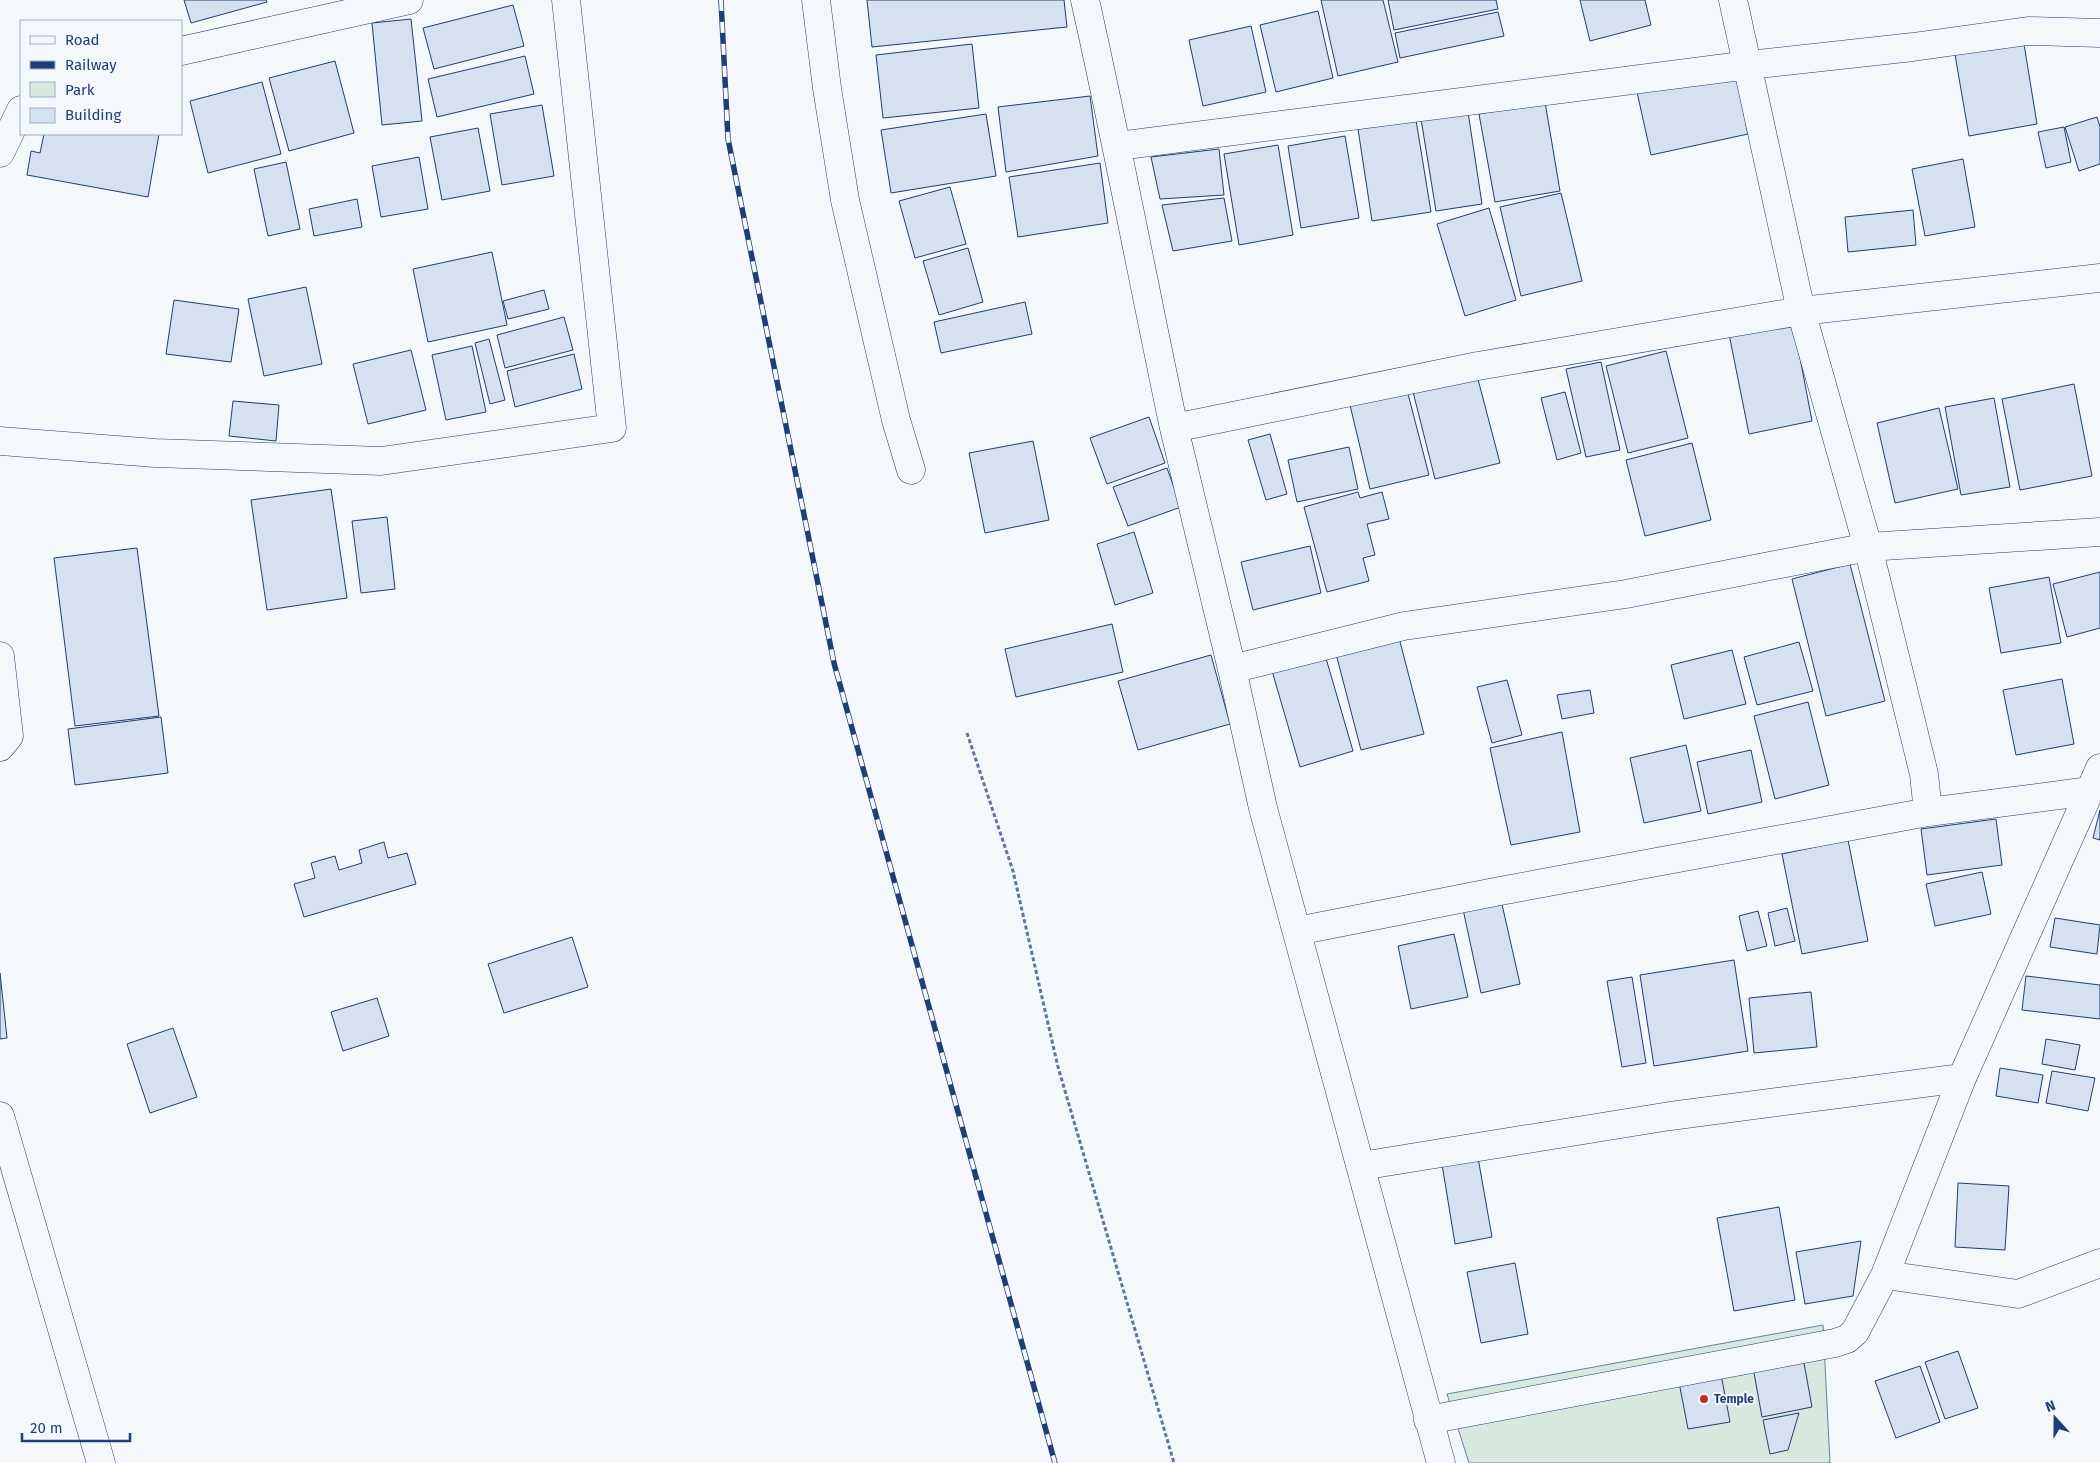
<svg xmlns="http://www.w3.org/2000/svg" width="2100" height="1463" font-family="'Fira Sans',sans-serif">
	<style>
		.green { fill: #d7e8df; stroke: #687fa3 }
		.building { fill: #d5e0f0; stroke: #1d3f73 }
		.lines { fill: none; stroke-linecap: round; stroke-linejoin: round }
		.minor-casing { stroke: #1d3f73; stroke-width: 29 }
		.path { stroke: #5e769c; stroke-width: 3; stroke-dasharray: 4 2.5; stroke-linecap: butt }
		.minor { stroke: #f4f7fb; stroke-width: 28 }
		.rail-casing { stroke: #1d3f73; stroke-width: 5.5 }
		.rail { stroke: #f4f7fb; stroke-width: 4; stroke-dasharray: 11; stroke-linecap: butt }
		.poi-dot { fill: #c62828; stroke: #f4f7fb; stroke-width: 2 }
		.labels { text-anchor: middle; stroke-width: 4; stroke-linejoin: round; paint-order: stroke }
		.poi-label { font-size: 12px; font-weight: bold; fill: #1d3f73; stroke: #f4f7fb; text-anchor: start }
	</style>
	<rect width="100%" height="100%" fill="#f4f7fb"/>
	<path class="green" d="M1823,1325L1830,1463H1469L1447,1394Z"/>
	<path class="building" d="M184,0H266L267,2L191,23Z
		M867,0H1064L1067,27L872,47Z
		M1321,0H1383L1398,62L1338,76Z
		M1388,0H1496L1498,9L1394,30Z
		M1580,0H1645L1651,25L1590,41Z
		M513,5L524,46L434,69L423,28Z
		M1318,11L1333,78L1276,92L1260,25Z
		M1498,12L1504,36L1400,58L1395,33Z
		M411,19L422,121L382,125L372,23Z
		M1251,26L1266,92L1203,106L1189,40Z
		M2022,32L2037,124L1969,136L1953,43Z
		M972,44L979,108L883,118L876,55Z
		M525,56L534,94L437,117L428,79Z
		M335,61L354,133L289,151L269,78Z
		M1735,71L1748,134L1651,155L1637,92Z
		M262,82L281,154L208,173L190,101Z
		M1090,96L1098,156L1006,172L998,107Z
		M1545,102L1560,191L1495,202L1479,114Z
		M542,105L554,176L502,185L490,114Z
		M1468,112L1482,204L1436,211L1421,119Z
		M986,114L996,176L891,193L881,130Z
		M2097,117L2100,127V164L2079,171L2065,127Z
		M1416,120L1431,212L1372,221L1358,129Z
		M2064,127L2071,162L2046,168L2038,132Z
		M478,128L490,191L442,200L430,137Z
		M44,134H159L148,197L27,175L31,151L40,153Z
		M1345,136L1359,218L1301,228L1288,146Z
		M1278,145L1293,235L1239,245L1224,154Z
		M1219,149L1224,195L1160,199L1151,157Z
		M419,157L428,209L381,217L372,166Z
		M1963,159L1975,227L1925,236L1912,169Z
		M286,162L300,229L268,236L254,169Z
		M1100,163L1108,223L1018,237L1009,177Z
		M950,187L966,244L915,258L899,201Z
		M1561,193L1582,281L1521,296L1500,207Z
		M1224,198L1232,241L1173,251L1162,205Z
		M357,199L362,227L314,236L309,209Z
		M1489,208L1516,300L1465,316L1437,224Z
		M1913,210L1916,245L1848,252L1845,217Z
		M968,248L983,302L939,315L923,261Z
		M492,252L507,325L428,342L413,269Z
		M306,287L322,364L264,376L248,299Z
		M544,290L549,309L508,319L503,301Z
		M174,300L239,309L231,362L166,354Z
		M1025,302L1032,334L941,353L934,322Z
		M564,317L573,350L505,368L497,335Z
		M1793,321L1812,421L1749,434L1729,334Z
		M489,339L505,400L490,404L475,343Z
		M472,346L486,412L446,420L432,355Z
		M411,350L426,410L368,424L353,364Z
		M1666,351L1688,438L1628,453L1606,366Z
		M574,354L582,389L515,407L507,371Z
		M1601,362L1620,450L1586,457L1566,369Z
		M1475,368L1500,463L1435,479L1411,384Z
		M2074,384L2092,476L2020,490L2002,399Z
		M1407,390L1429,475L1370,489L1350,405Z
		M1565,392L1581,453L1557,460L1541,398Z
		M1994,398L2010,487L1961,495L1945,407Z
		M233,401L279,405L276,441L229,436Z
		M1939,408L1958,489L1895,503L1877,423Z
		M1149,417L1165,463L1107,484L1090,438Z
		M1270,434L1287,494L1266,500L1248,440Z
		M1033,441L1049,520L985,533L969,453Z
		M1692,443L1711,520L1645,536L1626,460Z
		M1349,447L1358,489L1297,502L1288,460Z
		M1167,468L1181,507L1128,526L1113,487Z
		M331,489L347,598L267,610L251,500Z
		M1358,492L1360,498L1382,492L1389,519L1367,524L1375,555L1363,558L1369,581L1327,592L1304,507Z
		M387,517L395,589L361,593L352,521Z
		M1134,532L1153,593L1115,605L1097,544Z
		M1310,546L1321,593L1253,610L1241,562Z
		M137,548L159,716L75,726L54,558Z
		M1850,564L1885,701L1826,716L1792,579Z
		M2100,572V628L2067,637L2053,584Z
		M2049,577L2061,643L2001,653L1989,588Z
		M1112,624L1123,672L1016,697L1005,649Z
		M1397,630L1424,734L1361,750L1334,646Z
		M1799,642L1813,691L1757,705L1744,657Z
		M1323,648L1353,751L1300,767L1270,664Z
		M1732,650L1746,704L1684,719L1671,665Z
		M1211,655L1230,724L1138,750L1118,681Z
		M2062,679L2074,744L2016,755L2003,690Z
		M1507,680L1522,735L1492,743L1477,687Z
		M1590,690L1594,713L1562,719L1557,695Z
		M1808,702L1829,785L1775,799L1754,716Z
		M161,717L168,773L75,785L68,729Z
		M1562,732L1580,832L1511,845L1490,748Z
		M1686,745L1701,811L1644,823L1630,758Z
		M1751,750L1762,802L1708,814L1697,762Z
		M2100,810V840L2093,838Z
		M1996,819L2002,865L1927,875L1921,829Z
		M1848,840L1868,941L1802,954L1782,854Z
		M384,842L388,858L407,853L416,884L304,917L294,884L315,878L311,863L335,856L339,870L362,863L359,850Z
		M1982,872L1991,914L1935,926L1926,884Z
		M1499,891L1520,984L1481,993L1461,900Z
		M1787,908L1795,941L1775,946L1768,913Z
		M1758,911L1767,946L1747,951L1739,916Z
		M2055,918L2100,925L2097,954L2050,947Z
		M1454,934L1468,997L1411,1009L1398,946Z
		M572,937L588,987L504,1013L488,964Z
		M1734,960L1748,1051L1654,1066L1640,975Z
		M0,973L7,1038L0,1039Z
		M2026,976L2100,985V1019L2022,1010Z
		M1632,977L1646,1063L1622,1067L1607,981Z
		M1811,992L1817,1047L1754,1053L1749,998Z
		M377,998L389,1036L343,1051L331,1012Z
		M173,1028L197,1097L150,1113L127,1044Z
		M2046,1039L2080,1045L2075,1070L2042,1064Z
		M2000,1068L2043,1075L2038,1103L1996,1096Z
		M2052,1071L2095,1078L2088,1111L2046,1103Z
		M1477,1152L1492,1237L1455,1244L1441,1158Z
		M1958,1183L2009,1186L2005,1250L1955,1247Z
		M1779,1207L1795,1300L1734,1311L1717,1218Z
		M1861,1241L1853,1296L1805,1304L1796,1252Z
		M1515,1263L1528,1334L1481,1343L1467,1272Z
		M1958,1351L1978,1408L1945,1419L1925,1362Z
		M1802,1352L1812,1407L1762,1417L1752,1362Z
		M1920,1366L1940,1422L1896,1438L1875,1381Z
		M1720,1369L1730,1422L1688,1429L1678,1377Z
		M1799,1413L1788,1450L1770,1454L1763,1420Z"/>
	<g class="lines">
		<defs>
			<path id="minor" d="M816,0L827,88L845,200L896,420L911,470
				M1085,0C1117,142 1144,286 1174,428L1478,366L1801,311L2100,278
				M1733,0L1801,311L1868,547L1924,774L1928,812
				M181,51L409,0
				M1118,146L1749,65L1913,47L2028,31L2100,33
				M0,153L21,110
				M1174,428L1232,669L1263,808L1441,1463
				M0,441L155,453L381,461L612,428L566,0
				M0,656L9,736L0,747
				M1232,669L1404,626L1626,594L1868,547L2100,532
				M1297,931L1500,891L1928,812L2090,791
				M0,1116L101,1463
				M1361,1166L1670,1116L1962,1078
				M1885,1275L2018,1294L2100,1263
				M1428,1420L1835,1343L1847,1339L1855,1332L1885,1275L1962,1078L2100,768"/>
		</defs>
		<use href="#minor" class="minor-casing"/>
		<path class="path" d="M967,733L1013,871L1058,1067L1174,1463"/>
		<use href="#minor" class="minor"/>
		<defs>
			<path id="rail" d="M721,0L728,139L834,663L1055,1463"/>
		</defs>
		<use href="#rail" class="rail-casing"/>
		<use href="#rail" class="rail"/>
	</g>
	<circle class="poi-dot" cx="1704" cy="1399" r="5"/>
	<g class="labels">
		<g class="poi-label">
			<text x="1714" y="1403">Temple</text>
		</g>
	</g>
	<rect x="20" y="20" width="162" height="115" fill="#f4f7fb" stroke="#9eadc5"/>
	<rect x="30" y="36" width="25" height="8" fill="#f4f7fb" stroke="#9eadc5"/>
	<text x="65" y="45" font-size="15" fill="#1d3f73">Road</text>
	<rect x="30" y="61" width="25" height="8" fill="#1d3f73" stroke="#9eadc5"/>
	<text x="65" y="70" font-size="15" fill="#1d3f73">Railway</text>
	<rect x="30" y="82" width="25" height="15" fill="#d7e8df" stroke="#9eadc5"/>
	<text x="65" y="95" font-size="15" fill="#1d3f73">Park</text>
	<rect x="30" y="108" width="25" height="15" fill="#d5e0f0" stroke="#9eadc5"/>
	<text x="65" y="120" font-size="15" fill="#1d3f73">Building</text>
	<g transform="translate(2055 1418) rotate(339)" stroke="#f4f7fb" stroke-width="4" paint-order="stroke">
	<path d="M0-4L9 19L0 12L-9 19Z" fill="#1d3f73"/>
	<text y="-8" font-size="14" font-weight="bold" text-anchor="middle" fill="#1d3f73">N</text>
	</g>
	<path d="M22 1433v8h108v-8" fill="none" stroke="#1d3f73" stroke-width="2.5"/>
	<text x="30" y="1433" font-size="15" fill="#1d3f73" stroke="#f4f7fb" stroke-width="4" paint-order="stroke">20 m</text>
</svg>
